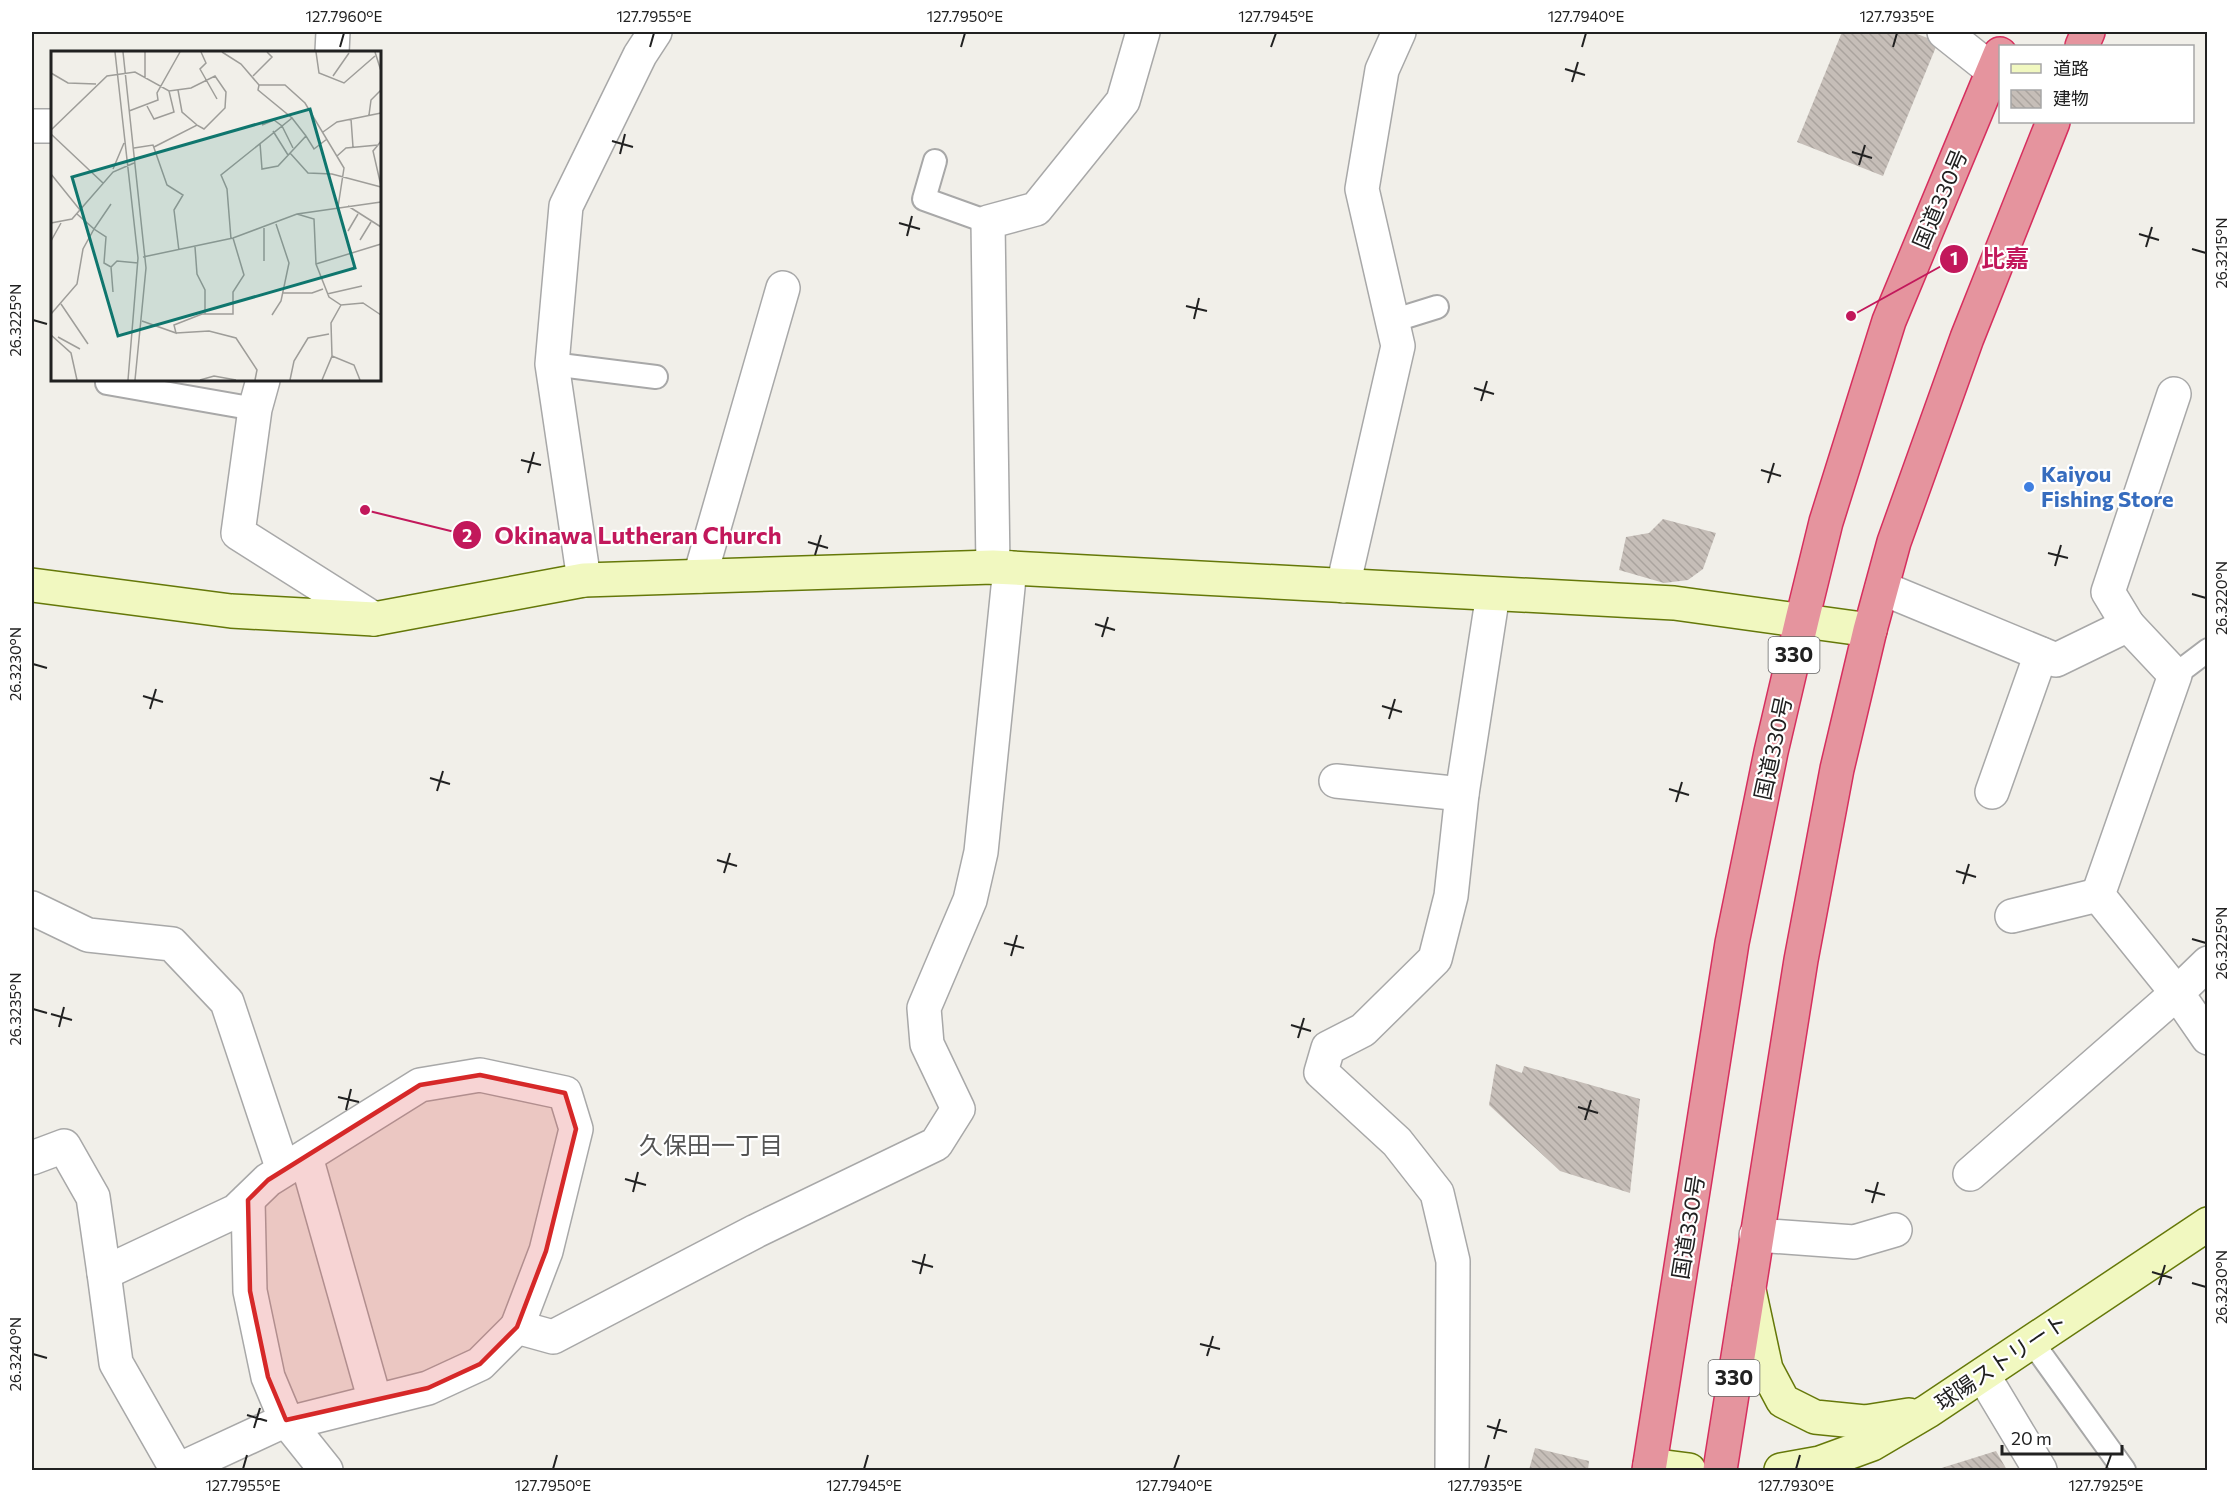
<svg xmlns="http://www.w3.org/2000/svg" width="2239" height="1502" font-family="Commissioner,'Noto Sans JP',sans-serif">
	<defs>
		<pattern id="building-back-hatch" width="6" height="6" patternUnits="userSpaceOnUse" patternTransform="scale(1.5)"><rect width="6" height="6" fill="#c6beb8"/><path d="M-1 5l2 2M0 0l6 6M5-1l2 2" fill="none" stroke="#aaa39e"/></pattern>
	</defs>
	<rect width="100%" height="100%" fill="#f1efe9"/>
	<g fill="url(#building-back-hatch)">
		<path d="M1842,32H1912L1938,42L1883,176L1797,142Z"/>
		<path d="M1663,519L1716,533L1703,569L1688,580L1664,583L1619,570L1626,537L1649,533Z"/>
		<path d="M1496,1064L1522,1073L1524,1066L1640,1099L1630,1193L1560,1171L1489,1105Z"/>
		<path d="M1535,1448L1589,1461L1588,1470H1529Z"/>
		<path d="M1996,1451L2007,1470H1935Z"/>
	</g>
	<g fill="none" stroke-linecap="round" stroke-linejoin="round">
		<defs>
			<g id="lane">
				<path d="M935,161L924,199L988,222"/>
				<path d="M1392,321L1437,307"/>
				<path d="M552,364L656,377"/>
				<path d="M107,383L255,409"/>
				<path d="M2175,675L2208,650"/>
				<path d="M2032,1342L2124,1470"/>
			</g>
			<g id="street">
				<path d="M1944,32L1993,71"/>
				<path d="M332,52L333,32"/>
				<path d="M32,126H52"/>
				<path d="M263,380L255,409L238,533L374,619"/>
				<path d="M993,567L988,222L1036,209L1123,101L1143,32"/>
				<path d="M700,576L783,288"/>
				<path d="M584,580L552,364L566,206L640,55L655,32"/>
				<path d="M1343,586L1398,346L1362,189L1382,70L1399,32"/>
				<path d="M1882,588L2056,660L2128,625L2175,675L2098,895L2177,993L1970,1174"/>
				<path d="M2128,625L2108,592L2174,394"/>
				<path d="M1336,781L1462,794"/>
				<path d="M1992,792L2041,654"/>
				<path d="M32,908L88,935L172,944L227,1002L283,1170"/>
				<path d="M2012,916L2098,895"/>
				<path d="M2208,963L2177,993L2208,1038"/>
				<path d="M306,1157L375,1401"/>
				<path d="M32,1158L64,1146L93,1197L104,1273L236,1211L268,1180L420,1085L480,1075L565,1093L576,1129L546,1251L517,1327"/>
				<path d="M248,1200L250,1291L268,1377L286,1420L326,1470"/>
				<path d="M1756,1235L1854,1242L1895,1230"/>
				<path d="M104,1273L116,1363L177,1470"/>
				<path d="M1983,1375L2040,1470"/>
				<path d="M178,1470L286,1420L297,1421L428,1388L480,1364L517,1327L553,1337L756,1231L936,1144L958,1109L927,1044L924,1008L970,900L981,852L1010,568"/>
				<path d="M1452,1470L1453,1261L1437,1193L1397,1142L1321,1072L1328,1048L1363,1030L1435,959L1451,896L1462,794L1493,594"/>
			</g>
			<g id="secondary">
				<path d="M32,585L231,611L374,619L584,580L993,567L1674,603L1870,630"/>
				<path d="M1749,1290L1766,1369L1783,1401L1815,1417L1865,1422L1909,1415"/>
				<path d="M1650,1465L1689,1470"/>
				<path d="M1781,1470L1820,1463L1872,1444L1928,1411L2208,1224"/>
			</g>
			<g id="highway">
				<path d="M2082,46L2088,32"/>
				<path d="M1649,1470L1732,943L1771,752L1802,620L1826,522L1889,321L2000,54"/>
				<path d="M1720,1470L1801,960L1837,769L1870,630L1894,542L1967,338L2053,122"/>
			</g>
		</defs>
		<use href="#lane" stroke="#a8a8a8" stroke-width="26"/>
		<use href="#street" stroke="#a8a8a8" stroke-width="36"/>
		<use href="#secondary" stroke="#657809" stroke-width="36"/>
		<use href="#highway" stroke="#d62f5e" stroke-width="36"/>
		<use href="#lane" stroke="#fff" stroke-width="22"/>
		<use href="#street" stroke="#fff" stroke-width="33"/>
		<use href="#secondary" stroke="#f1f8c0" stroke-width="33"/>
		<use href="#highway" stroke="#e5949e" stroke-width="33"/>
	</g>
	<path fill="#d62828" fill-opacity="0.2" stroke="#d62828" stroke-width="4.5" stroke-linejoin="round" d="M480,1075L565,1093L576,1129L546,1251L517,1327L480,1364L428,1388L286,1420L268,1377L250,1291L248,1200L268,1180L420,1085Z"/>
	<path fill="none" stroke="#212121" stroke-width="2" d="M340,47L344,33M650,47L654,33M961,47L965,33M1271,47L1276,33M1582,47L1586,33M1893,47L1897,33M1565,69L1585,75M1572,82L1578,62M612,141L633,147M1852,152L1872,158M620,154L625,134M1859,165L1865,145M899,223L920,229M2139,234L2159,240M907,236L912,216M2146,247L2152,227M2192,249L2206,253M1186,306L1207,311M1194,319L1199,298M33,320L47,324M1474,388L1494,394M1481,401L1487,381M521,460L541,465M1761,470L1781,476M528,473L534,452M1768,483L1774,463M808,542L828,548M2048,553L2068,558M815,555L821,535M2055,566L2061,545M2192,594L2206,598M1095,624L1115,630M1102,637L1108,617M33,664L47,668M143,696L163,702M1382,706L1402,712M150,709L156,689M1389,719L1395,699M430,778L450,784M1669,789L1689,795M437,791L443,771M1676,802L1682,782M717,860L737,866M1956,871L1976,877M724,873L730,853M1963,884L1969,864M2192,939L2206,943M1004,943L1024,948M1011,956L1017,935M33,1009L47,1013M51,1014L72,1020M1291,1025L1311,1031M59,1027L64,1007M1298,1038L1304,1018M338,1097L359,1102M1578,1107L1598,1113M346,1110L351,1089M1585,1120L1591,1100M625,1179L646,1185M1865,1190L1885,1195M633,1192L638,1172M1872,1203L1878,1182M912,1261L933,1267M2152,1272L2172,1278M920,1274L925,1254M2192,1283L2206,1287M2159,1285L2165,1265M1200,1344L1220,1349M33,1354L47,1358M1207,1356L1213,1336M247,1415L267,1421M1487,1426L1507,1432M254,1428L260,1408M1494,1439L1500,1419M243,1469L247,1455M553,1469L557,1455M864,1469L868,1455M1174,1469L1179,1455M1485,1469L1489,1455M1796,1469L1800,1455M2106,1469L2111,1455"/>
	<circle fill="#3f7fe0" stroke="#fff" stroke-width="2" cx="2029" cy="487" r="6"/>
	<g text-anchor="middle" stroke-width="4.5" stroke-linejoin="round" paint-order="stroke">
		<g fill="#fff" stroke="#646464" stroke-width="1.5">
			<rect x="1768.5" y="637" width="51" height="36" rx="4.5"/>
			<rect x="1708.5" y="1360" width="51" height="36" rx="4.5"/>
		</g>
		<g font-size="21" font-weight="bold" fill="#212121">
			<text x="1794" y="662">330</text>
			<text x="1734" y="1385">330</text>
		</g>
		<g font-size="22" fill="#212121" stroke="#fff">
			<text transform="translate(1940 199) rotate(-67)" y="8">国道330号</text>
			<text transform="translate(1773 748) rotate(-78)" y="8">国道330号</text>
			<text transform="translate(1688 1227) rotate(-81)" y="8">国道330号</text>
			<text transform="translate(2001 1362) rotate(-34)" y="8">球陽ストリート</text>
		</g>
		<g font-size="22" font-weight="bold" fill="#366cbe" stroke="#fff" text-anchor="start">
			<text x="2041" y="482">Kaiyou<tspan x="2041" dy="25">Fishing Store</tspan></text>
		</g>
		<g font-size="24" fill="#545454" stroke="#fff">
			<text x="711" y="1154">久保田一丁目</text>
		</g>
	</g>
	<g transform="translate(51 51)">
		<rect width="330" height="330" fill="#f1efe9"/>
		<path fill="none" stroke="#9e9d99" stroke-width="1.5" d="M64,1L87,207L77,329M72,1L95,217L84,329M150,1L155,12L149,18L166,48M171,1L190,13L208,34H234L254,52L293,117L287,156M265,1L268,22L293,32L324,5M324,1L330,20M0,22L17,32L45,33M202,25L221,6L216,1M282,25L298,2M94,28V1M127,39L131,61L146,74M96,55L103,68L123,61L118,40M78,60L107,49L106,42L129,1M318,64L320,49L330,39M241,67L255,85M300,68L302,96M211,74L223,69L231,75L242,97M0,79L56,25L84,21L118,40L140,37L164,25L175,41L174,57L153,78L146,74L103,96M222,80L237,104M272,81L286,71L330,62M0,83L52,132M209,92L211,118L227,115L255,85L263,98L276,88M327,94L322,100L330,135M83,97L102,94L116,134L132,144L123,159L128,200M239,102L257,122L281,123L330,136M286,105L295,97L327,94L330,90M62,118L73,92M0,123L29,159M60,153L43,178L55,186L53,212L60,216L66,210L87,212M297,155L330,176M246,163L263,168L265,213L278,246L290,254L312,252L330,264M0,172L21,168L62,121L83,112M213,177V210M297,180L307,163M180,188L176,138L170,124L241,67L207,39L208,34M309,189L320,171M0,190L10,172M144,196L146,223L154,239V263M92,206L182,187L246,163L330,151M265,213L330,193M60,216L62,241M232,242H261L272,238M276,243L311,235M10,253L37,293M0,263L26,233L32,198L43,178L26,163M221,264L230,250L238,212L225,173M91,270L125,282L123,274L151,263H182V241L193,224L182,187M125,282L158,280L185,287L206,319L204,329M0,284L20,302L26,329M7,286L29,298M281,305L303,314L309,329M149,329L163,325L185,329M239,329L243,310L257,287L278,283M271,329L281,305L280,272L290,254"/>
		<path fill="#0f766e" fill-opacity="0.15" stroke="#0f766e" stroke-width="3" d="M259,58L304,217L67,285L21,126Z"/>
		<rect width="330" height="330" fill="none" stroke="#212121" stroke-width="3"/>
	</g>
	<path fill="none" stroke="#c2185b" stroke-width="2" d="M1851 316L1954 259M365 510L467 535"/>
	<g fill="#c2185b" stroke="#fff" stroke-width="2">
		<circle cx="1851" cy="316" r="6"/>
		<circle cx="365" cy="510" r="6"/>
		<circle cx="1954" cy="259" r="15"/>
		<circle cx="467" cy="535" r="15"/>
	</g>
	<g font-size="18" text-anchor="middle" font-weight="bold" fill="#fff">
		<text x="1954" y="265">1</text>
		<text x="467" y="542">2</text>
	</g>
	<g font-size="24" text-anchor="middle" font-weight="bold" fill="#c2185b" stroke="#fff" stroke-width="4.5" stroke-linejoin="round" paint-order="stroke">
		<text x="2005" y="267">比嘉</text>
		<text x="638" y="544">Okinawa Lutheran Church</text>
	</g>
	<rect width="2239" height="1502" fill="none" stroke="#ffffff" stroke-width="66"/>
	<rect x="1999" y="45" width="195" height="78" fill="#ffffff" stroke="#a6a6a6" stroke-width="1.5"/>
	<rect x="2011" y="64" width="30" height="9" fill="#f1f8c0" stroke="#a6a6a6" stroke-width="1.5"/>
	<text x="2053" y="75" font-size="18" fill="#212121">道路</text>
	<rect x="2011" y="90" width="30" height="18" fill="url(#building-back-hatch)" stroke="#a6a6a6" stroke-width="1.5"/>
	<text x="2053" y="105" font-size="18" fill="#212121">建物</text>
	<path d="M2002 1445v9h120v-9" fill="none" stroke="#212121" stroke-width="3"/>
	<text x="2011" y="1445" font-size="18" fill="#212121" stroke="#ffffff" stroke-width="4.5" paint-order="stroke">20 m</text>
	<rect x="33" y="33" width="2173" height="1436" fill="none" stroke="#212121" stroke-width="2"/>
	<g font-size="15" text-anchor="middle" fill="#212121">
		<text x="344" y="22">127.7960°E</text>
		<text x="654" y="22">127.7955°E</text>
		<text x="965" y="22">127.7950°E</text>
		<text x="1276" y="22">127.7945°E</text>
		<text x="1586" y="22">127.7940°E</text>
		<text x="1897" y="22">127.7935°E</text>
		<text transform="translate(2222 253) rotate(-90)" y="5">26.3215°N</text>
		<text transform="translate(16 320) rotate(-90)" y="5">26.3225°N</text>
		<text transform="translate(2222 598) rotate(-90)" y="5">26.3220°N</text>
		<text transform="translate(16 664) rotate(-90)" y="5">26.3230°N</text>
		<text transform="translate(2222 943) rotate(-90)" y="5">26.3225°N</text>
		<text transform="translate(16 1009) rotate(-90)" y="5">26.3235°N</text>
		<text transform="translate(2222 1287) rotate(-90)" y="5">26.3230°N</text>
		<text transform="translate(16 1354) rotate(-90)" y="5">26.3240°N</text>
		<text x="243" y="1491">127.7955°E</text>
		<text x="553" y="1491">127.7950°E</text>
		<text x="864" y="1491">127.7945°E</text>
		<text x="1174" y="1491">127.7940°E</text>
		<text x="1485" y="1491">127.7935°E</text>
		<text x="1796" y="1491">127.7930°E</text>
		<text x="2106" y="1491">127.7925°E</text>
	</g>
</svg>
